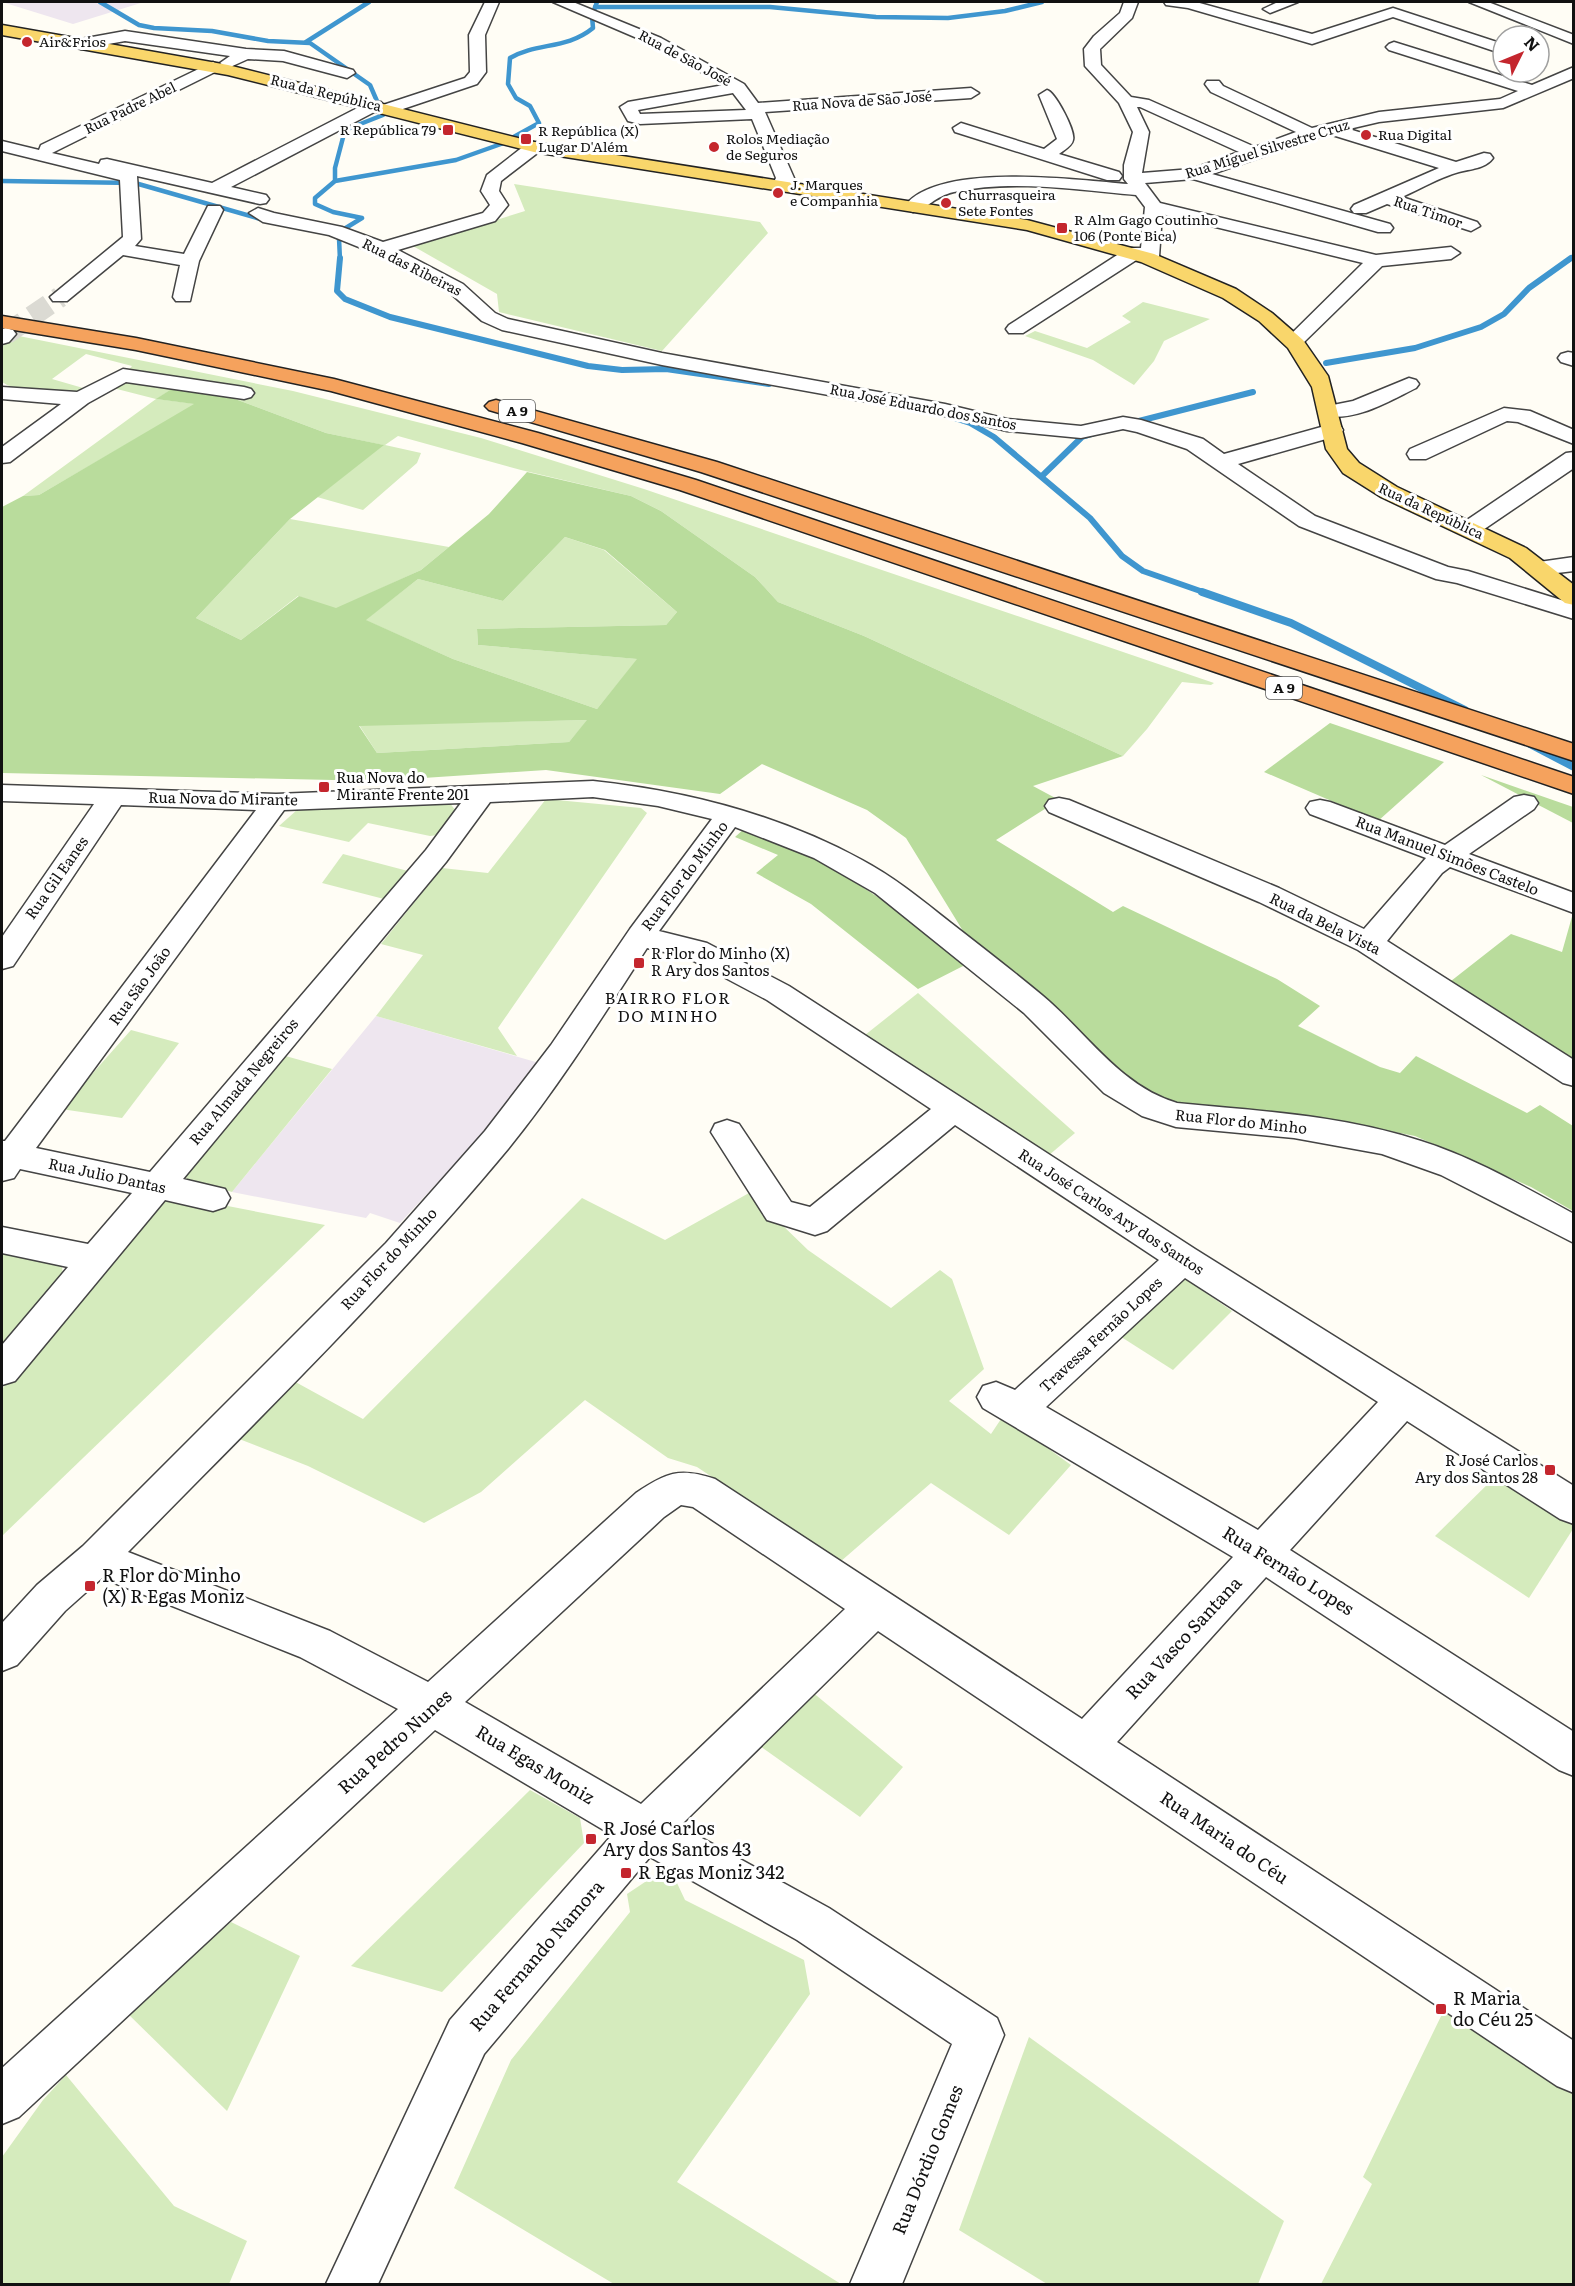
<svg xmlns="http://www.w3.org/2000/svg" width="1575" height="2286" font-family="Literata,serif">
	<rect width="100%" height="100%" fill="#fffdf5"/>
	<g fill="#eee6ef">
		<path d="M2,2H144L73,24Z"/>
		<path d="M376,1016L546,1065L400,1223L370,1213L366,1218L232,1192Z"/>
	</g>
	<g fill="#d5ebbd">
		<path d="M514,184L760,222L768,233L662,351L499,312L497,294L413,246L525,211Z"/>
		<path d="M1143,302L1210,319L1164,341L1154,361L1134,385L1093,360L1025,336L1035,331L1087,348L1131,322L1122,316Z"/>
		<path d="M14,335L293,391L481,438L644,489L1214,683L1211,685L1182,682L1147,729L1123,756L864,636L778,602L755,577L661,511L631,496L521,470L398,436L385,445L421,453L417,463L363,510L317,497L383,445L326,433L227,396L173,388L157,399L196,404L39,495L23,496L156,399L113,388L132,366L86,354L52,379L90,390C64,392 24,397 2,382V347Z"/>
		<path d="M290,519L449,547L421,570L336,609L298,596L241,640L196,618Z"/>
		<path d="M565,537L604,550L677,612L666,625L477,629L478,645L638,659L597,709L453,659L365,620L418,579L503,601Z"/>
		<path d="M588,720L569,742L377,753L359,725Z"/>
		<path d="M546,799L641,808L647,813L498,1028L517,1056L376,1016L423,955L381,944L442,868L488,873Z"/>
		<path d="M449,802L456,811L438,835L430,836L368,823L349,842L279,826L297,810Z"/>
		<path d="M343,854L408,871L384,899L322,883Z"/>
		<path d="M918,993L1075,1133L1048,1156L865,1035Z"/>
		<path d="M131,1030L179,1043L122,1118L61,1109Z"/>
		<path d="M282,1055L332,1069L232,1192L181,1177Z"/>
		<path d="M749,1193L808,1250L891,1308L940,1270L952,1279L984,1369L949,1401L991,1434L1003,1416L1071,1465L1009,1535L931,1483L840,1562L697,1467L668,1458L585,1400L481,1492L424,1523L308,1466L234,1437L290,1379L363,1419L582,1198L665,1240Z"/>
		<path d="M166,1194L325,1225L2,1536V1389Z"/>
		<path d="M2,1252L52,1259L62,1265L63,1281L2,1351Z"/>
		<path d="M1180,1275L1232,1311L1173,1370L1115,1333Z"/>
		<path d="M1499,1473L1573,1520V1529L1529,1598L1435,1536Z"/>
		<path d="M811,1691L903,1767L860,1817L760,1746Z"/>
		<path d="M530,1790L580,1818L584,1843L442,1992L351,1966Z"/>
		<path d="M669,1866L685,1900L804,1960L810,1994L677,2182L841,2284H614L454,2188L511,2060L630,1912L627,1894Z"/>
		<path d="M231,1922L300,1956L227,2111L125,2011Z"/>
		<path d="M1445,2008L1573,2094V2284H1321L1372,2184L1363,2177Z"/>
		<path d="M1029,2037L1284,2221L1258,2284H1047L959,2230Z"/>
		<path d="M66,2075L174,2206L247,2241L229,2284H2V2157L43,2100Z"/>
	</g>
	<g fill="#b9dc9c" fill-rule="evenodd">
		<path d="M173,388L227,396L326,433L384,445L290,519L196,618L241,640L299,596L336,608L421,570L489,514L527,472L631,496L661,511L755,577L778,602L864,636L1123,756L1033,786L1059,800L996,840L1113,912L1123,906L1277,979L1320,1006L1298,1026L1380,1067L1400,1073L1416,1056L1527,1113L1540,1105L1573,1126V1211L1531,1187L1415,1136L1344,1122L1164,1102L1124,1077L1047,1000L963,931L906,838L867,810L762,764L720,794L546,770L378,781L2,773V507L23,496L39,495L194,404L156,399ZM565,537L605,550L677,612L666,625L477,629L478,645L637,659L597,709L453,659L366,620L418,579L503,601ZM587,720L569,742L377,753L359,726Z"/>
		<path d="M1330,723L1444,762L1378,821L1264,772Z"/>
		<path d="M1481,775L1573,807V823Z"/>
		<path d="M745,828C833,860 895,908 969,963L918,989L811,904L756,873L778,855L735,837Z"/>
		<path d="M1573,913H1574L1573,1059L1451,981L1511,934L1562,952Z"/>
	</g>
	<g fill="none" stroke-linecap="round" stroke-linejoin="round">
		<g stroke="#3f96cf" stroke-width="4.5">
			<path d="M100,2L139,25L154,28L212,31L268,41L310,43L370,85L383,115L345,130L335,168V181"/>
			<path d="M595,7H770L876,17L948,18L1005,11L1042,2"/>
			<path d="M306,42L369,2"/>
			<path d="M2,181L135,183L271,222"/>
			<path d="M329,233L339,238L340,260"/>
			<path d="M336,234L362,218L333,212L315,204V198L335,181L456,160L501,144L539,123L530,106L516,98L508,84L510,58C537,42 566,50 593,28L592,16L597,2"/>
			<path d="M1569,260L1574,256"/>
		</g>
		<g stroke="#3f96cf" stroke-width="6">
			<path d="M340,258L337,291L345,299L390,317L588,366L622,370L666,369L769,384"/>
			<path d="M1326,363L1415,348L1481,327L1504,314L1529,288L1571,258"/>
			<path d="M948,416L970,423L994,437L1090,518L1122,556L1143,571L1206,593"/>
			<path d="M1131,423L1253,392"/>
			<path d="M1042,476L1082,437L1092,434"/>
		</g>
		<g stroke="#3f96cf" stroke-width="8">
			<path d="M1202,592L1291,623L1465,710"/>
			<path d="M1530,744L1574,767"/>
		</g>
		<path stroke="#dbdad3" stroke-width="21" stroke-dasharray="21 10" stroke-linecap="butt" d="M6,334L60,297"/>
		<defs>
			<g id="minor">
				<path d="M485,2H499L485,35L486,72L477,84L394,112H382L380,109L231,187L266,195L269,199L266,203L260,204L137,176L141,239L135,246L184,254L208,206H220L223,210L199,261L190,301H176L173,297L180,265L123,255L67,301H53L50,297L123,237L120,180L2,151V141L39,150L41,145L213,62L221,67L219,70L52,153L99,164L101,160L107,159L212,183L369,102H381L383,105L465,78L470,72L469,35Z"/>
				<path d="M553,2H573L661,38L744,84L758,103L971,88L979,93L971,98L765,112L794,178L786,191L780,192L771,187L776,178L752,119L640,124L628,121L620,107L628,102L724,85L651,44ZM733,93L746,110L640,114L638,110Z"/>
				<path d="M1124,2H1138L1132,18L1100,49L1101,65L1131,97L1149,100L1255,147L1296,132L1211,92L1205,84L1207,81H1219L1223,86L1312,128L1379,112L1500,99L1518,91L1389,50L1386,47L1389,44L1394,42L1532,85L1574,67V78L1503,108L1379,122L1349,129L1456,162L1484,153L1490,154L1493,158C1485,169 1470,169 1459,172C1440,177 1420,189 1402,197L1477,222L1480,226L1471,231L1387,204L1366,213H1354L1351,209L1354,205L1439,168L1329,134L1212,174L1390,224L1393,228L1390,232H1378L1193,179L1145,183L1160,203L1376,255L1451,247L1460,253L1451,259L1382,266L1301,345H1287L1284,341L1363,263L1162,214L1159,257L1157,261H1143L1141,257L1023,333H1009L1006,329L1009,325L1128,248H1141L1145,207L1136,195C1078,190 1012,179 954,192C935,196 927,209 913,212L904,207C936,161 1077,180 1128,184L1124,179V165L1133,132L1119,103L1085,66L1084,49L1094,36L1120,13ZM1137,107H1140L1239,152L1192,169L1142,173L1149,132Z"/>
				<path d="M1164,2H1196L1312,34L1393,8L1503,44V54L1393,17L1312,44L1188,8L1166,5Z"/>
				<path d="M1278,2H1298L1270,13L1263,9Z"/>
				<path d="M1469,2H1488L1574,35V44Z"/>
				<path d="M125,31L246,49L284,51L353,70L355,73L347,78L283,61L248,59L228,68L220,63L230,56L125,41L81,49L73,44L81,39Z"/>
				<path d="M1047,90C1055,92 1076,131 1073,140C1072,146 1064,150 1059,154L1119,172L1122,176L1119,180H1107L955,132L953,128L961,123L1044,149L1057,139L1039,95Z"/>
				<path d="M534,142L540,143L542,147L540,151L501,181L499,191L508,205L495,221L398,250L463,284L495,313L508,319L662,353L945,404L1007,419L1081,426L1123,417L1141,420L1203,439L1224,454L1332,424L1340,425L1343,430L1340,435L1238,464L1315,516L1448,567L1468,571L1574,604V619L1457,583L1436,579L1299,526L1187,449L1137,432L1123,429L1081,438L1007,431L945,416L662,365L502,330L482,321L449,292L381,256L329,235L263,222L249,213L258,208L274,213L342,227L383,242L483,213L490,205L481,191L487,175L528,143Z"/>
				<path d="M6,328L13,330L16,334L9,342L2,344V329Z"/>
				<path d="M1568,352L1574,353V366L1561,362L1558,358L1561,354Z"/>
				<path d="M123,369L244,387L251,389L254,393L251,397L244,399L126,382L88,403L10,462L2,463V447L61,404L2,399V387L77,392Z"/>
				<path d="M1409,378L1416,380L1419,384L1416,388C1389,401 1354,423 1323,415L1319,411L1323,407L1353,401Z"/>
				<path d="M1504,408L1530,411L1574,430V444L1518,422L1507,421L1426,459H1410L1407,454L1410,449Z"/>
				<path d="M1574,452V468L1477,534H1461L1457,529L1461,524L1566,453Z"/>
				<path d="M1574,557V571L1540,575L1532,573L1528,568L1532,563Z"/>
				<path d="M593,781C686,791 780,815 862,860C894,877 922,900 951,923C982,947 1013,971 1043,996C1087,1033 1120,1086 1177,1103C1259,1111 1341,1115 1421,1141C1475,1158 1524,1187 1574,1214V1243L1441,1175L1382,1154L1294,1138L1176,1127L1142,1116L1104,1093L1024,1013L875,893L814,858L735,827L659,931L707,943L789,986L1195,1249L1574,1486V1524L1560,1519L1407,1421L1290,1550L1574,1732V1776L1559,1770L1266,1577L1117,1742L1574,2041V2093L1557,2086L878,1631L680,1826L829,1908L997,2018L1004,2035L902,2284H850L952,2044L797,1940L650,1857L484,2054L378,2284H326L450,2020L612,1835L435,1730L19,2117L2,2124V2068L398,1709L300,1657L102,1578L65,1611L17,1665L2,1671V1623L37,1585L83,1546L386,1243L485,1131L551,1045L630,929L712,819L658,806L593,797L490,802L446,862L183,1179L225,1189L230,1198L225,1207L213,1211L165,1200L15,1381L2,1385V1345L68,1267L2,1253V1227L88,1244L132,1193L20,1169L14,1178L2,1181V1141H5L256,810L121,805L13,966L2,969V937L94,804L2,801V785L276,794ZM461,803L426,850L150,1172L36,1148L284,810ZM647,948L686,957L767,1000L931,1109L810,1207L791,1202L739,1124L727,1120L715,1124L711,1132L767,1220L815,1235L827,1231L955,1125L1159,1260L1015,1390L996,1382L983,1386L977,1397L983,1408L1233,1557L1082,1719L715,1479C679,1467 666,1473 636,1493L428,1682L330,1631L128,1552C257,1420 390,1291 508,1149C559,1086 603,1016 647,948ZM1185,1278L1378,1402L1258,1530L1046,1407ZM681,1505L693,1507L845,1609L641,1804L465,1702L664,1517Z"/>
				<path d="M1524,795L1534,797L1538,803L1534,809L1469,854L1574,893V913L1450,867L1442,873L1387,941L1574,1060V1086L1563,1083L1358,950L1259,902L1049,812L1045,806L1049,800L1059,798L1069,800L1279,888L1364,929L1426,858L1310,814L1306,808L1310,802L1320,800L1330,802L1445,845L1514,797Z"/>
			</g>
			<path id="major" d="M2,25L228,65L534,142L1027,220L1154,254L1236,289L1272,313L1303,340L1328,376L1347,449L1359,463L1397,487L1526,548L1574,585V605L1565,603L1510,558L1381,497L1343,473L1326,449L1312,387L1288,348L1259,321L1223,298L1141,262L1027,230L534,152L228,75L2,35Z"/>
			<g id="highway">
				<path d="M2,316L136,338L334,379L538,433L696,480L1574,777V794L680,490L522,443L331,391L136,350L2,328Z"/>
				<path d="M496,400L717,462L1574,744V761L701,472L489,410L485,406L489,402Z"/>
			</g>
		</defs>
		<use href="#minor" stroke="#444" stroke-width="3"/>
		<use href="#major" stroke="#222" stroke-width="3"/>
		<use href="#highway" stroke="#222" stroke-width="3"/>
		<use href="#minor" fill="#fff" fill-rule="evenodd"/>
		<use href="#major" fill="#f9d66b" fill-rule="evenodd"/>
		<use href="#highway" fill="#f5a25d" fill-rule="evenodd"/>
	</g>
	<g fill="#c4262e" stroke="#fff" stroke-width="2">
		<circle cx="27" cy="42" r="6"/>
		<rect x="442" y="124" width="12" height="12" rx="3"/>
		<circle cx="1366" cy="135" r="6"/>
		<rect x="520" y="133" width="12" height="12" rx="3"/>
		<circle cx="714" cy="147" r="6"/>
		<circle cx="778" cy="193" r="6"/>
		<circle cx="946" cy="203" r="6"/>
		<rect x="1056" y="222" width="12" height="12" rx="3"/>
		<rect x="318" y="781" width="12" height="12" rx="3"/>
		<rect x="633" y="957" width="12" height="12" rx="3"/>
		<rect x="1544" y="1464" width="12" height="12" rx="3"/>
		<rect x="84" y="1580" width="12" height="12" rx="3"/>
		<rect x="585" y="1833" width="12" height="12" rx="3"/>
		<rect x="620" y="1867" width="12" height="12" rx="3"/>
		<rect x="1435" y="2003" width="12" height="12" rx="3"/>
	</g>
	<g text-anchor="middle" stroke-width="6" stroke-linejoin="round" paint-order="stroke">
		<g font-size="14" fill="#111" stroke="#fff" text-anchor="start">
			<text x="39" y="47">Air&amp;Frios</text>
			<text x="436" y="135" text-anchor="end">R República 79</text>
			<text x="538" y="136">R República (X)<tspan x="538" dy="16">Lugar D'Além</tspan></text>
			<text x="1378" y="140">Rua Digital</text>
			<text x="726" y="144">Rolos Mediação<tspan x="726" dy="16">de Seguros</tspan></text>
			<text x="790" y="190">J. Marques<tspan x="790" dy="16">e Companhia</tspan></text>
			<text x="958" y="200">Churrasqueira<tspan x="958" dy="16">Sete Fontes</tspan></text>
			<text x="1074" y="225">R Alm Gago Coutinho<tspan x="1074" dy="16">106 (Ponte Bica)</tspan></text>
		</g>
		<g font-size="14" fill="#111" stroke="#fff">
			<text transform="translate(685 58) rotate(28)" y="5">Rua de São José</text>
			<text transform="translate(326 93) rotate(14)" y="5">Rua da República</text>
			<text transform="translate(862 101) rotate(-4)" y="5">Rua Nova de São José</text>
			<text transform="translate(130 108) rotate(-26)" y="5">Rua Padre Abel</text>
			<text transform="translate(1267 149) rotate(-17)" y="5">Rua Miguel Silvestre Cruz</text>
			<text transform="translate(1428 212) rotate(19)" y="5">Rua Timor</text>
			<text transform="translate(412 267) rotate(27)" y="5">Rua das Ribeiras</text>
			<text transform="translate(923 407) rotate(11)" y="5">Rua José Eduardo dos Santos</text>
			<text transform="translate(1431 511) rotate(25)" y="5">Rua da República</text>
		</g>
		<g fill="#fff" stroke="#585858" stroke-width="1.5">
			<rect x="499" y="400" width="36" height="22" rx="4.5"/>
			<rect x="1266" y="677" width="36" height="22" rx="4.5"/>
		</g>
		<g font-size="14" font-weight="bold" fill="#111">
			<text x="517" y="416">A 9</text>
			<text x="1284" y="693">A 9</text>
		</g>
		<g font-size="15" fill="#111" stroke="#fff" text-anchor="start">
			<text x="336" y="783">Rua Nova do<tspan x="336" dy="17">Mirante Frente 201</tspan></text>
			<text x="651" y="959">R Flor do Minho (X)<tspan x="651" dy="17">R Ary dos Santos</tspan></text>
			<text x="1538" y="1466" text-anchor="end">R José Carlos<tspan x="1538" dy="17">Ary dos Santos 28</tspan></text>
		</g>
		<g font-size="15" fill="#111" stroke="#fff">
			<text transform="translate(223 799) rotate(1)" y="5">Rua Nova do Mirante</text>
			<text transform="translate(1447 856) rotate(21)" y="5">Rua Manuel Simões Castelo</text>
			<text transform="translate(685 876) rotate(-53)" y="5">Rua Flor do Minho</text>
			<text transform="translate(57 878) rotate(-55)" y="5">Rua Gil Eanes</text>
			<text transform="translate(1325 924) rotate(26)" y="5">Rua da Bela Vista</text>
			<text transform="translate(140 986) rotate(-54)" y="5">Rua São João</text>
			<text transform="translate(244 1082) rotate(-50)" y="5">Rua Almada Negreiros</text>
			<text transform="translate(1241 1122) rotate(6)" y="5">Rua Flor do Minho</text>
			<text transform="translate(107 1176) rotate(12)" y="5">Rua Julio Dantas</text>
			<text transform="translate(1111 1212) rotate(33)" y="5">Rua José Carlos Ary dos Santos</text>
			<text transform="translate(389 1259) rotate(-47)" y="5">Rua Flor do Minho</text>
			<text transform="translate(1101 1335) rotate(-43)" y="5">Travessa Fernão Lopes</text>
		</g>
		<g font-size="16" letter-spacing="1.5" fill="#111" stroke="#fff">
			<text x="668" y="1004">BAIRRO FLOR<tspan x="668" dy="18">DO MINHO</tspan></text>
		</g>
		<g font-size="18" fill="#111" stroke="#fff">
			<text transform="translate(1288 1571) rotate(32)" y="6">Rua Fernão Lopes</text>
			<text transform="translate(1184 1638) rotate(-47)" y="6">Rua Vasco Santana</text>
			<text transform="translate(395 1742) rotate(-42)" y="6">Rua Pedro Nunes</text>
			<text transform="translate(535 1765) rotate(31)" y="6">Rua Egas Moniz</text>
			<text transform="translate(1224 1838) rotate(34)" y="6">Rua Maria do Céu</text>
			<text transform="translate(537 1956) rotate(-49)" y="6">Rua Fernando Namora</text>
			<text transform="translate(928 2160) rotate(-68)" y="6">Rua Dórdio Gomes</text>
		</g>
		<g font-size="18" fill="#111" stroke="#fff" text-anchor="start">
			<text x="102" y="1582">R Flor do Minho<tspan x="102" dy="21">(X) R Egas Moniz</tspan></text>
			<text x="603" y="1835">R José Carlos<tspan x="603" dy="21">Ary dos Santos 43</tspan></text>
			<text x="638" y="1879">R Egas Moniz 342</text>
			<text x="1453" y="2005">R Maria<tspan x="1453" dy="21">do Céu 25</tspan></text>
		</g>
	</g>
	<rect width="1575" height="2286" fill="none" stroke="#111111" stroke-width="6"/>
	<g transform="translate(1521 54) rotate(47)"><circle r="28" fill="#ffffff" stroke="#a0a0a0" stroke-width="1.5"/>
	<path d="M0-4.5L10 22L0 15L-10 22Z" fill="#c4262e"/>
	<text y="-9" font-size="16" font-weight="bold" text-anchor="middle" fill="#111111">N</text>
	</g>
</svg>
